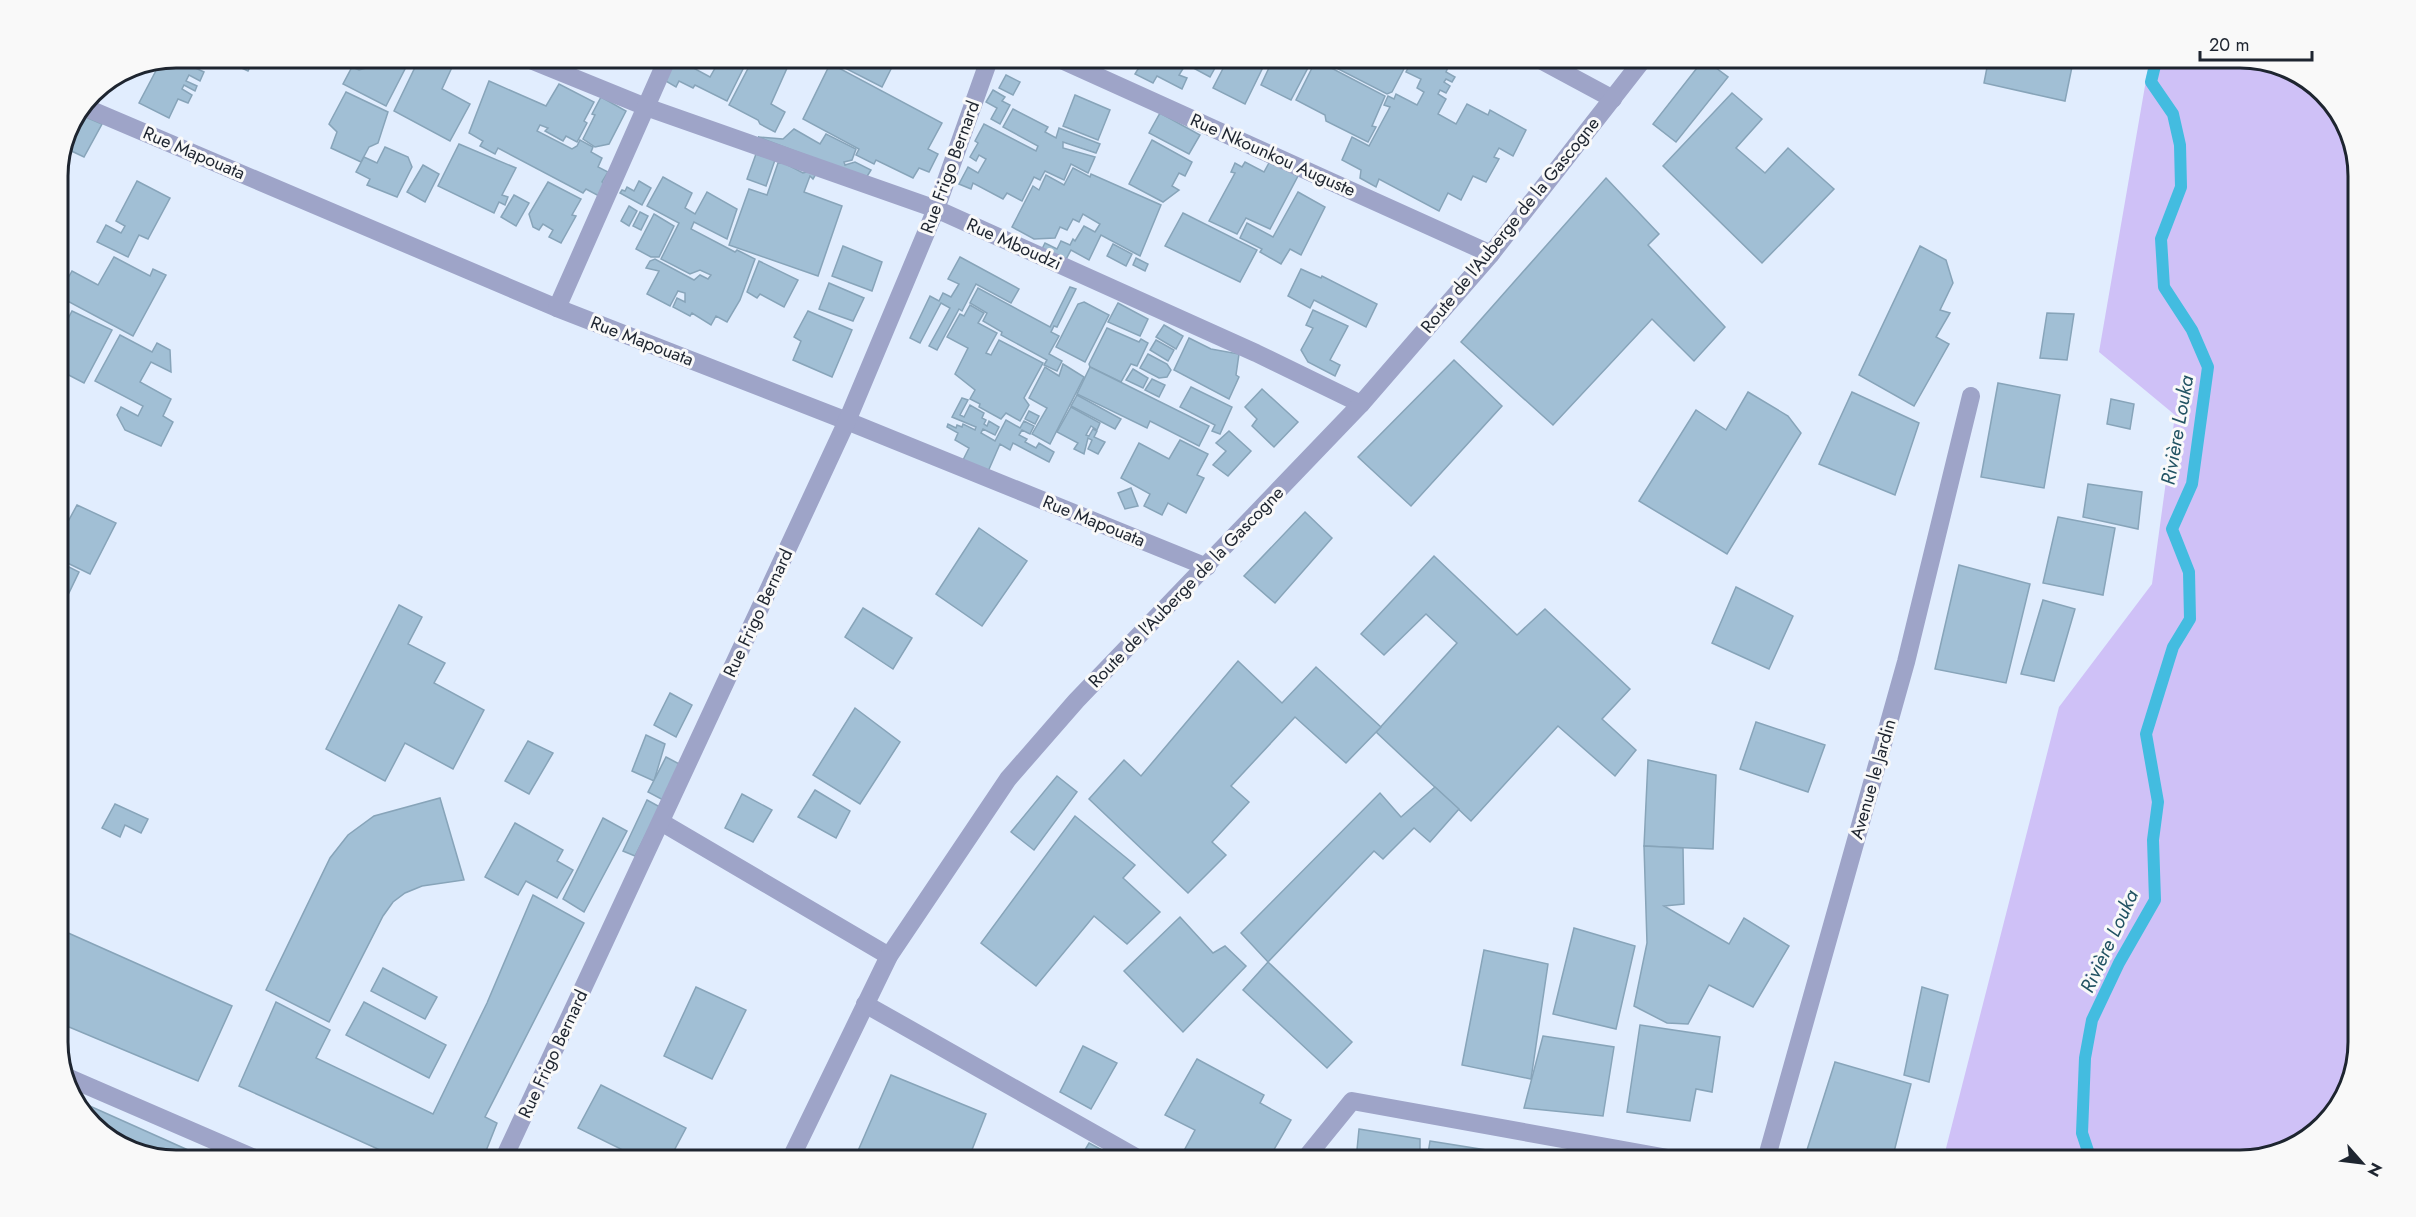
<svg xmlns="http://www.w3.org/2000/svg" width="2416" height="1217" font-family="Jost,sans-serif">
	<rect width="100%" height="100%" fill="#e1edfe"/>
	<path fill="#cfc1f7" d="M2150,57H2240L2292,69L2339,109L2359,168V1041L2347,1093L2306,1140L2241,1160H1943L2059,707L2152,584L2175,415L2099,352Z"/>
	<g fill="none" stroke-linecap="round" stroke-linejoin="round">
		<path stroke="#43bce0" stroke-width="12" d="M2091,1160L2082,1133L2085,1058L2092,1020L2119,963L2155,900L2153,840L2158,802L2146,734L2173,647L2190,619L2189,572L2172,529L2192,484L2208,367L2192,330L2164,287L2161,239L2181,187L2180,145L2173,114L2151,82L2157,57"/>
	</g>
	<g fill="#a1bfd5" stroke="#87a4b9" stroke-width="1.5">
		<path d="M176,57H199L207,61L205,65L196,61L193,67L204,72L200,81L189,75L186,81L197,86L195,91L184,85L182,89L192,95L188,103L178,99L169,118L139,103L160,63L159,60Z"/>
		<path d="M218,57H255L248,71Z"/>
		<path d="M270,57H287L282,68L268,62Z"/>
		<path d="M372,57H383L405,69L386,106L343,84L352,67L359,70L366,68Z"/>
		<path d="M420,57H453L454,63L442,89L470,104L450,141L394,111Z"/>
		<path d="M685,57H749L727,101L695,85L693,88L679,81L676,87L664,80L675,58L710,77L719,61L711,57L704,67Z"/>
		<path d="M754,57H792L771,104L785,112L775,132L760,124L758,120L729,105Z"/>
		<path d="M818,57H837L833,65L942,123L928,149L938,154L929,172L919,168L913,178L876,160L874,164L856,155L859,149L803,119L830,64Z"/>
		<path d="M841,57H897L882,87L837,64Z"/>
		<path d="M932,57H956L951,67Z"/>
		<path d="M1119,57H1166L1184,67L1179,75L1187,78L1182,89L1157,76L1153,83L1135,74L1141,64L1148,68L1151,63L1141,57L1135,68L1118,60Z"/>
		<path d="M1173,57H1221L1210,77Z"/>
		<path d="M1229,57H1268L1245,104L1213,88Z"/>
		<path d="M1274,57H1290L1300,62L1303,58L1311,62L1291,100L1261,85Z"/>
		<path d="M1315,57H1410L1392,92L1387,94Z"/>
		<path d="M1414,57H1452L1458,61L1455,68L1449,65L1446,72L1455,77L1452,82L1446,79L1444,82L1450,86L1446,93L1440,90L1438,94L1446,99L1438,114L1456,124L1467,104L1488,115L1490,110L1526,130L1513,156L1499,148L1494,157L1499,159L1486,182L1473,176L1461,200L1448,193L1439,211L1379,179L1376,187L1360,178L1361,170L1342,160L1352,137L1369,146L1390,107L1384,105L1388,96L1394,99L1396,94L1417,105L1424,92L1417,88L1421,79L1406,72Z"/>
		<path d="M1989,57H2074L2065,101L1984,83Z"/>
		<path d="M1704,59L1728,77L1676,142L1653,124Z"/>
		<path d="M1316,60L1385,96L1372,126L1376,127L1368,142L1326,121L1325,115L1296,100Z"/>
		<path d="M1006,75L1020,82L1013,95L999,88Z"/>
		<path d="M489,81L546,106L559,84L594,102L584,121L587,123L577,142L566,136L563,141L545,131L548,128L540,125L537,131L572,149L577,146L580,140L593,147L591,152L602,158L598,167L608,172L602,182L605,185L599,196L586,189L583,193L498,148L495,154L480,146L483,141L469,133Z"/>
		<path d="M993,90L1005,97L1002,101L1010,105L1000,124L991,119L997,108L986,102Z"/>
		<path d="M346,92L388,112L378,143L369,147L361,162L331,148L337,132L329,124Z"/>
		<path d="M1732,93L1762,119L1736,148L1765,173L1788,148L1834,189L1762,263L1663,166Z"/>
		<path d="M1075,95L1110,110L1098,140L1063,126Z"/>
		<path d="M601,97L626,111L609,144L595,147L583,139L595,115L592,114Z"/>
		<path d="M1013,109L1048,127L1045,132L1056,138L1059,128L1100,144L1096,153L1063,142V148L1095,157L1088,173L1071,164L1064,180L1045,171L1040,180L1034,177L1022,201L1007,193L1003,199L973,183L971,189L959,184L968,167L978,173L986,159L979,155L976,161L970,157L978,143L975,141L984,124L1036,151L1038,146L1003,127Z"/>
		<path d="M76,113L102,124L84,157L63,147L69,124Z"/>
		<path d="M1160,113L1200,135L1189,154L1149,133Z"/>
		<path d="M794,129L820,144L826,134L856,149L852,160L844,162L845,165L855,162L871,170L866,178L758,137L783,139Z"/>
		<path d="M1152,140L1192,162L1185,176L1179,173L1172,186L1179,190L1163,202L1129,184Z"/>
		<path d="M459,144L516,168L502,195L508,197L505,205L499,202L494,213L438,186Z"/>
		<path d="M385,147L408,157L412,167L397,197L367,185L370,179L356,172L364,157L377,163Z"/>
		<path d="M756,154L775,160L766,186L747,179Z"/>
		<path d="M1270,161L1298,176L1270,229L1246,218L1237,234L1209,221L1235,173L1231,172L1235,163L1242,167L1245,162L1264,172Z"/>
		<path d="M778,163H784L803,173L819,169L813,179L810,176L804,192L842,206L818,276L729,245L749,189L767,195Z"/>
		<path d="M423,165L439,174L425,202L407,192Z"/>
		<path d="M1073,168L1090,177L1091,174L1161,205L1140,256L1101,235L1089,260L1071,250L1064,263L1041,251L1045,243L1057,249L1061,241L1070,245L1073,239L1075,241L1084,226L1095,232L1100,224L1083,214L1079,222L1073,219L1067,230L1060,227L1055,238L1034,239L1012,227L1033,186L1039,190L1046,175L1064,185Z"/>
		<path d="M663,177L692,193L685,208L695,214L707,192L737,209L727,239L694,222L691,229L735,252L737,250L755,259L740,300L727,322L716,316L711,325L692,313L690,316L673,307L677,298L685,302V293L678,291L670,306L647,294L659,271L646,268L650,261L655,259L694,280L700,275L708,279L711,275L700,270L690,274L661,259L679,223L647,206Z"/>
		<path d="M1606,178L1659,234L1648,245L1725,327L1694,361L1652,319L1553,425L1461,342Z"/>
		<path d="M137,181L170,198L148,239L139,235L128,257L97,242L106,225L121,233L125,226L116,221Z"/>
		<path d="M639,181L651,188L642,205L620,193L622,190L625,191L627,187L634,191Z"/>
		<path d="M548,182L581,199L572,215L576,216L561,243L549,237L553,230L543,224L539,230L533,227L529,214Z"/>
		<path d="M1298,192L1325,207L1301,255L1290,249L1281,264L1260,252L1262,249L1240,238L1247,223L1273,237Z"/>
		<path d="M514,195L529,203L516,226L501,217Z"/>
		<path d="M629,206L637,211L629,226L621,221Z"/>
		<path d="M640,212L648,216L641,230L633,226Z"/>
		<path d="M1183,213L1257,250L1240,282L1165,246Z"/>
		<path d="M654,214L674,226L659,257H651L636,249Z"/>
		<path d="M1113,244L1132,254L1126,266L1107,256Z"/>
		<path d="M843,246L882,262L872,291L832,276Z"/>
		<path d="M1920,246L1946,260L1953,283L1940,310L1950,313L1936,337L1949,344L1914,406L1859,375Z"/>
		<path d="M114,257L150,276L153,269L166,275L133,336L58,296L72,271L98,285Z"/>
		<path d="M960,257L1019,289L1011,303L976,284L962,311L959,309L937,350L929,346L950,308L941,303L920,343L910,338L930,296L939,301L943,293L951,297L959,284L948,279Z"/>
		<path d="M1136,258L1148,264L1145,271L1133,265Z"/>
		<path d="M759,261L798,280L784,307L760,294L757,298L747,292Z"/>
		<path d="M1301,269L1321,278L1322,276L1377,304L1366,327L1314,300L1310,308L1288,296Z"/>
		<path d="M829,283L864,298L853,321L819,309Z"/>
		<path d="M1070,287L1076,289L1057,327L1054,326L1051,332L1059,336L1049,354L1062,361L1057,371L1044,365L1047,360L1001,335L1002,332L983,321L987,313L970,303L978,288L1050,327Z"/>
		<path d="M1084,302L1109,315L1085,362L1056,347L1078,304Z"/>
		<path d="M1118,303L1148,319L1140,336L1108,322Z"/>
		<path d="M970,305L984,313L978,323L997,333L986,353L991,355L999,340L1043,363L1024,398L1029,405L1020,421L1006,413L1001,419L979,407L980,404L970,399L975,390L955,374L968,348L947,337L960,314L964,316Z"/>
		<path d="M1313,310L1348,326L1330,360L1340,365L1335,376L1308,362L1301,350L1313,328L1306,325Z"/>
		<path d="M72,311L112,330L84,383L57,369V340Z"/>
		<path d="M808,311L852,330L832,377L793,360L801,341L794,337Z"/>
		<path d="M2047,313L2074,314L2067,360L2040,358Z"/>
		<path d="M1164,325L1183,336L1176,349L1156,337Z"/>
		<path d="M1107,328L1139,342L1141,339L1148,343L1137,366L1131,364L1121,382L1090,367L1089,364Z"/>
		<path d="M120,335L152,352L157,343L170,350L171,372L151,362L140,382L171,399L163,416L173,422L161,446L125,430L117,415L121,407L138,416L143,406L95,381Z"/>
		<path d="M1189,338L1211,349L1239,354L1236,375L1239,377L1229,399L1174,370Z"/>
		<path d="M1156,340L1174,350L1168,361L1150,350Z"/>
		<path d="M1148,354L1167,364L1171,370L1167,377L1159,378L1140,368Z"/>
		<path d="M1454,360L1502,406L1411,506L1358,457Z"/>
		<path d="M1063,364L1084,377L1050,444L1032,434L1047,408L1029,398L1045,367L1059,376Z"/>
		<path d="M1090,367L1209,426L1199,446L1150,421L1147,428L1077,394Z"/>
		<path d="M1133,369L1148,378L1143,388L1126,380Z"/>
		<path d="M1152,379L1165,385L1159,397L1145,390Z"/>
		<path d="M1998,383L2060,395L2044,488L1981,477Z"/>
		<path d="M1191,387L1232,407L1220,434L1212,431L1215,425L1180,407Z"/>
		<path d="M1262,389L1298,422L1274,447L1252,426L1257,419L1245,407Z"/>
		<path d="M1748,392L1788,416L1801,433L1727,554L1639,501L1696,410L1726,430Z"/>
		<path d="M1852,392L1919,423L1895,495L1819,464Z"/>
		<path d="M1077,395L1121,419L1115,429L1071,406Z"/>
		<path d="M962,398L968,400L960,415L964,417L970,405L984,413L982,418L986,420L984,424L987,426L989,421L999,427L995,435L983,429L981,433L995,441L1006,420L1020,428L1024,421L1034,426L1030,434L1022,430L1019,435L1027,439L1025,442L1036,448L1039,443L1054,452L1049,462L1013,443L1010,450L1000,444L986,476L963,460L969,448L955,440L958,433L947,427L948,424L956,428L957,425L962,427L963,424L975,430L976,427L952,417Z"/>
		<path d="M2111,399L2134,404L2130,429L2107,424Z"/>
		<path d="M1071,407L1100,423L1097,430L1091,426L1086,435L1089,436L1093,429L1097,431L1094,437L1105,442L1098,454L1088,449L1092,440L1088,438L1084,454L1074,449L1078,443L1057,432Z"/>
		<path d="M1029,411L1039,416L1035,424L1025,419Z"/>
		<path d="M1229,431L1251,451L1228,476L1213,465L1226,451L1216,443Z"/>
		<path d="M1180,440L1208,454L1197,475L1204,478L1186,513L1168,503L1162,515L1144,506L1150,494L1121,478L1139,443L1169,459Z"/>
		<path d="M2088,484L2142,492L2138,529L2083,517Z"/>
		<path d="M1131,488L1138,506L1125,509L1118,493Z"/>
		<path d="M77,505L116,523L90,574L57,558V542Z"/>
		<path d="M1305,512L1332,538L1275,603L1244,576Z"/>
		<path d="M2058,517L2115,528L2103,595L2043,583Z"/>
		<path d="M979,528L1027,561L982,626L936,594Z"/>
		<path d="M1434,556L1517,635L1545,609L1630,689L1602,719L1636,750L1615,776L1558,726L1471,821L1376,732L1457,643L1426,614L1384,655L1361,634Z"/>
		<path d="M57,561L79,572L67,597L57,592Z"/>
		<path d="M1959,565L2030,584L2006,683L1935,669Z"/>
		<path d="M1736,587L1793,616L1769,669L1712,643Z"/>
		<path d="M2043,600L2075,609L2054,681L2021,674Z"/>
		<path d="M399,605L422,617L408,644L445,663L434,683L484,710L453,769L405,743L385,781L326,749Z"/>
		<path d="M863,608L912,638L893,669L845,637Z"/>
		<path d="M1238,661L1282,703L1316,667L1381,727L1346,763L1295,717L1231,786L1249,802L1212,842L1226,855L1188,893L1089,799L1124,760L1141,776Z"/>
		<path d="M670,693L692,705L676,737L654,725Z"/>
		<path d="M855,708L900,742L860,804L813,775Z"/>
		<path d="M1756,722L1825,745L1808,792L1740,769Z"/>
		<path d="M646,735L665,744L654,781L632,771Z"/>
		<path d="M528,741L553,753L529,794L505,781Z"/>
		<path d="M666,757L683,766L665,801L648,792Z"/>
		<path d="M1648,760L1716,775L1713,849L1644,846Z"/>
		<path d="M1057,776L1077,792L1034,850L1011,832Z"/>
		<path d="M1435,787L1459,809L1430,842L1414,828L1383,859L1374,851L1268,962L1241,933L1380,793L1401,817Z"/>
		<path d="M815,790L850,811L836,838L798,817Z"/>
		<path d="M742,794L772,810L753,842L725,828Z"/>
		<path d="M440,798L464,880L422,886L405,893L393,902L383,916L329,1022L266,990L330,858L348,835L374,816Z"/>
		<path d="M647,800L660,807L635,856L623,851Z"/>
		<path d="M115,804L148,819L141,833L125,825L120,837L102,828Z"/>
		<path d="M1075,816L1135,865L1123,878L1160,912L1127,944L1094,916L1036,986L981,943Z"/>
		<path d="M603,818L627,831L584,912L563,899Z"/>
		<path d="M515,823L563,850L557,861L573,870L557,898L526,881L518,895L485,877Z"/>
		<path d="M1644,846L1683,848L1684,904L1664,906L1729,944L1744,918L1789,946L1753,1007L1709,985L1688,1024L1667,1023L1634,1006L1647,943Z"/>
		<path d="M533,895L584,923L485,1117L497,1123L484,1156L465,1160H402L239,1086L276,1002L330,1030L316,1058L433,1114L487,1003Z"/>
		<path d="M1180,917L1213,953L1225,946L1246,966L1183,1032L1124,971Z"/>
		<path d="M57,928L232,1006L198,1081L57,1022Z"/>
		<path d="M1574,928L1635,946L1616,1029L1553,1014Z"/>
		<path d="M1484,950L1548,964L1531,1079L1462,1065Z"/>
		<path d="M1268,962L1352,1042L1327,1068L1243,990Z"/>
		<path d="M383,968L437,997L425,1019L371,991Z"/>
		<path d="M696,987L746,1010L712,1079L664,1056Z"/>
		<path d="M1922,987L1948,995L1929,1082L1904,1075Z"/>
		<path d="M364,1002L446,1045L429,1078L346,1035Z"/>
		<path d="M1640,1025L1720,1037L1712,1092L1696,1089L1690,1121L1627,1112Z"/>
		<path d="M1543,1036L1614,1047L1603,1116L1524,1108Z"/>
		<path d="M1083,1046L1117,1063L1091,1109L1060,1092Z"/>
		<path d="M1197,1059L1264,1095L1260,1103L1291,1120L1268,1160H1179L1195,1130L1165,1115Z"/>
		<path d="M1835,1062L1911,1084L1892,1160H1831L1806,1153Z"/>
		<path d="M891,1075L986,1114L968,1160H959L947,1155L944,1160H854Z"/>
		<path d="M601,1085L686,1128L669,1160H643L578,1128Z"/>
		<path d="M74,1099L188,1150L184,1160L124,1148L77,1108Z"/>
		<path d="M1359,1129L1420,1139V1160H1356Z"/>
		<path d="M1430,1141L1486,1150L1485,1160H1427Z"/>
		<path d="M1089,1143L1117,1158L1116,1160H1079Z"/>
	</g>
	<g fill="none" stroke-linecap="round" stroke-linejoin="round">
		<g stroke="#9ea4c8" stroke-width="18">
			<path d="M523,57L646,107L936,209L1256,353L1361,404"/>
			<path d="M1055,57L1491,254"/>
			<path d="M1535,57L1613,99"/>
			<path d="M82,106L557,308L847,421L1207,567"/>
			<path d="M557,308L668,57"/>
			<path d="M661,822L889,956"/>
			<path d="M865,1004L1141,1160"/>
			<path d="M67,1077L259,1160"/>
			<path d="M503,1160L847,421L936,209L990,57"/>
			<path d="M790,1160L889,956L1008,779L1076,701L1361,404L1491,254L1645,57"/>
			<path d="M1304,1160L1352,1101L1679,1160"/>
			<path d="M1766,1160L1906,662L1971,396"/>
		</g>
	</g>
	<g text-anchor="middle" stroke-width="6" stroke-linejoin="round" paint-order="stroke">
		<g font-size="18" fill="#1e2530" stroke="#f9f9f9">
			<text transform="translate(194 153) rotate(23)" y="6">Rue Mapouata</text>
			<text transform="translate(1273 155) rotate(24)" y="6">Rue Nkounkou Auguste</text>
			<text transform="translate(950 167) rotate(-70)" y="6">Rue Frigo Bernard</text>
			<text transform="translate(1510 225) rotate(-51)" y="6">Route de l'Auberge de la Gascogne</text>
			<text transform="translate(1014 244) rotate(24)" y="6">Rue Mboudzi</text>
			<text transform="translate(642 341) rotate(21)" y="6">Rue Mapouata</text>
			<text transform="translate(1094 521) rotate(22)" y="6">Rue Mapouata</text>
			<text transform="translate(1186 587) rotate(-46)" y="6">Route de l'Auberge de la Gascogne</text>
			<text transform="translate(758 613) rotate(-65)" y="6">Rue Frigo Bernard</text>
			<text transform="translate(1873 779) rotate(-74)" y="6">Avenue le Jardin</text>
			<text transform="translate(553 1054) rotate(-65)" y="6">Rue Frigo Bernard</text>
		</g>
		<g font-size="20" font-style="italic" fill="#225363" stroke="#f9f9f9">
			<text transform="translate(2177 430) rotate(-80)" y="7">Rivière Louka</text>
			<text transform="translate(2109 941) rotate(-65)" y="7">Rivière Louka</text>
		</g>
	</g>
	<path d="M0 0H2416V1217H0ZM176 68H2240A108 108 0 0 1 2348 176V1042A108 108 0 0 1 2240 1150H176A108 108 0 0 1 68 1042V176A108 108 0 0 1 176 68Z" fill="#f9f9f9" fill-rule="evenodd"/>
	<path fill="none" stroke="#1e2530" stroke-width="3" d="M176 68H2240A108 108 0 0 1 2348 176V1042A108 108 0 0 1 2240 1150H176A108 108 0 0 1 68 1042V176A108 108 0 0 1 176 68Z"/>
	<g transform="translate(2362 1163) rotate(118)" stroke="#f9f9f9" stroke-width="4.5" paint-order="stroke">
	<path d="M0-4.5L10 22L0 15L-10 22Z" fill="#1e2530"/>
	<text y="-9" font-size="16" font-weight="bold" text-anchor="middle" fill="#1e2530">N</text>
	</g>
	<path d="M2200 51v9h112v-9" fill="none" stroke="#1e2530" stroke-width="3"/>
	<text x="2209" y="51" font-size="18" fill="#1e2530" stroke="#f9f9f9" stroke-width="4.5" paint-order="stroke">20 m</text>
</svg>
